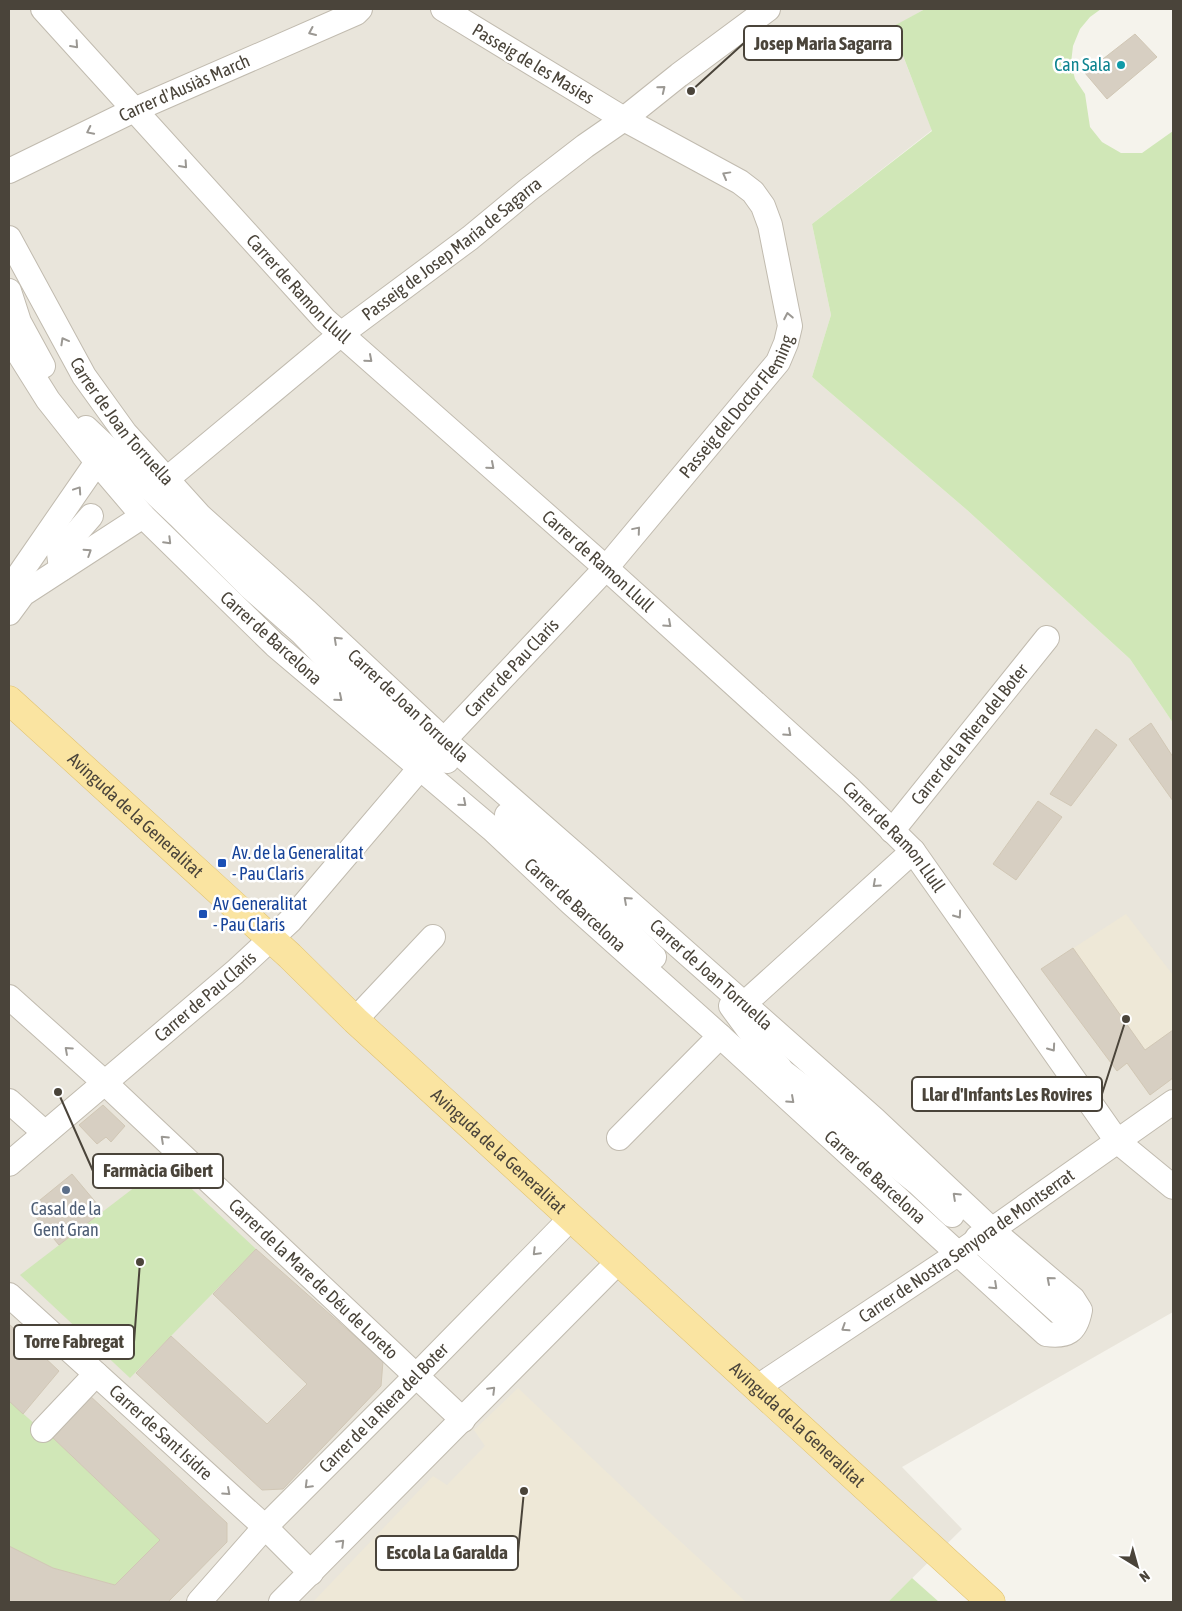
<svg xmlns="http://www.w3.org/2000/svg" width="1182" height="1611" font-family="'Asap Condensed',sans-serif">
	<rect width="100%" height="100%" fill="#f5f3ec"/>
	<path fill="#e9e5db" d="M9,9H925L892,28L932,130L812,224L831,315L812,377L967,510L1130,659L1173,723V1312L902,1467L962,1529L888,1602H9Z"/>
	<g fill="#eee8d7">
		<path d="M1126,914L1173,975V1078L1150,1095L1127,1064L1117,1071L1041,969Z"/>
		<path d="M518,1388L654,1517L746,1602H313L433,1476L447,1485L485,1446L474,1430Z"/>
	</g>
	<g fill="#d0e7b7">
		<path d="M925,9H1101L1090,17L1080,29L1073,46L1071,63L1075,79L1085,94L1090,127L1102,142L1121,153H1142L1173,131V723L1130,659L967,510L812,377L831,315L812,224L932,131L892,27Z"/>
		<path d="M165,1164L256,1249L130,1378L20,1275Z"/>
		<path d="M9,1401L37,1426L51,1436L160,1540L115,1585L53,1568L9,1546Z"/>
		<path d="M912,1578L939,1602H888Z"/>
	</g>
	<g fill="#d7cfc2" stroke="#d1c7b5">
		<path d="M1135,34L1157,57L1107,99L1085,73Z"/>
		<path d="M1151,723L1173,757V801L1129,739Z"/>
		<path d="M1096,729L1117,745L1071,806L1050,794Z"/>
		<path d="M1038,801L1062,817L1016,880L993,864Z"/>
		<path d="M1073,948L1145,1050L1173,1030V1078L1150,1095L1127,1063L1117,1071L1041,969Z"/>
		<path d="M103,1105L125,1126L111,1142L106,1137L97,1144L79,1125Z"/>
		<path d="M72,1174L103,1211L59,1245L29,1209Z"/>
		<path d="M256,1249L383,1361L381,1386L283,1489L262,1490L136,1373L171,1336L267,1424L307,1384L213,1294Z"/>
		<path d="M9,1324L59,1371L23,1414L9,1401Z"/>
		<path d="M89,1395L227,1523V1542L168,1602H9V1546L53,1568L115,1585L160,1540L51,1436Z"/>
	</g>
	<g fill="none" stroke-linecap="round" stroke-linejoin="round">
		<defs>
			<g id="minor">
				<path id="s1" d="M43,9L325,320L606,568L850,789L913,851L1117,1141L1173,1187"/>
				<path id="s2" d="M9,171L134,110L356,13L360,9"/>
				<path id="s3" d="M9,238L84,376L125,433L200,516L306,611L444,740L585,863L874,1119L992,1230L1073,1299L1080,1310C1076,1332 1067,1337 1046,1334L720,1036L570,902L492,829L275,645L143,516L97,462L48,400L9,338"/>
				<path d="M9,291L19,322L43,366"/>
				<path d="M86,428L179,516L250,587L301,632L355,688L447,761"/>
				<path id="s4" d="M167,479L341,334L470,238L528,190L585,146L624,119L679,75L768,9"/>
				<path d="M61,569L59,553L91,516"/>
				<path d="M9,587L19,575L97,462"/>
				<path d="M9,613L23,594L143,516"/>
				<path d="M507,815L570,875L654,957"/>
				<path id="s5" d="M892,831L1047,638"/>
				<path id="s6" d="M9,997L104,1082L463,1420"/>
				<path d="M744,1004L913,851"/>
				<path d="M731,1006L759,1044L780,1068"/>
				<path d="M355,1020L433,937"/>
				<path d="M766,1059L828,1106L868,1143L919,1184L952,1215"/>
				<path d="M9,1101L45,1133"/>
				<path d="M619,1138L720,1036"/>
				<path id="s7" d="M9,1164L235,972L290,921L444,740L606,568L778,362L786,343L790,326L770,225L763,206L753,192L740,182L624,119L443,9"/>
				<path d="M977,1238L1067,1319"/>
				<path id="s8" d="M9,1295L265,1527L311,1573"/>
				<path id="s9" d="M756,1388L959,1253L1173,1102"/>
				<path d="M43,1430L96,1374"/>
				<path id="s10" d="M199,1602L265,1527L416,1376L571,1218"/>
				<path d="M281,1602L619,1261"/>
			</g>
			<g id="major">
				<path id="s11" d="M9,700L290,956L355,1020L991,1602"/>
			</g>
		</defs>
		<use href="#minor" stroke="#c1bbaf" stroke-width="26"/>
		<use href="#major" stroke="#e0c270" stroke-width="29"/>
		<use href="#minor" stroke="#fff" stroke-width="24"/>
		<use href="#major" stroke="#fae4a1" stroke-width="28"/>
	</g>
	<defs><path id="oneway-chevron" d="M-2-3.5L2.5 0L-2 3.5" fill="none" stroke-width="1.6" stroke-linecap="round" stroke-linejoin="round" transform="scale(1.25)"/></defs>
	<g stroke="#9b9893">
		<use href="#oneway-chevron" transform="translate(312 32) rotate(156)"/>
		<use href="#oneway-chevron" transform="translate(75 45) rotate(48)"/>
		<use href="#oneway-chevron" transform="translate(662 89) rotate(-39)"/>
		<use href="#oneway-chevron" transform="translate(90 131) rotate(154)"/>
		<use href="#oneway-chevron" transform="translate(184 165) rotate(48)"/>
		<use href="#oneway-chevron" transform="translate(726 175) rotate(-151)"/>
		<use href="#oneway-chevron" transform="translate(788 316) rotate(-101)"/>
		<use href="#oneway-chevron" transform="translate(64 341) rotate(-119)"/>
		<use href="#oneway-chevron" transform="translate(369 359) rotate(41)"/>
		<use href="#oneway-chevron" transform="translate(491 466) rotate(41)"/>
		<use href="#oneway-chevron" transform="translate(78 490) rotate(-56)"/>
		<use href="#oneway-chevron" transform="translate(637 530) rotate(-50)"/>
		<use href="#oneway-chevron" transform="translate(168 541) rotate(45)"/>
		<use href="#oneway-chevron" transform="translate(88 552) rotate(-33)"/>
		<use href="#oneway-chevron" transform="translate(668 624) rotate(42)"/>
		<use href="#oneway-chevron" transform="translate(337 640) rotate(-137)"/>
		<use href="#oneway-chevron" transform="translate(339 698) rotate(40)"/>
		<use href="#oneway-chevron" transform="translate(788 733) rotate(42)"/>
		<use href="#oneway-chevron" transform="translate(463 803) rotate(41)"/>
		<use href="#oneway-chevron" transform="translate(876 884) rotate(138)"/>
		<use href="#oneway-chevron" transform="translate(627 900) rotate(-138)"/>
		<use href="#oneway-chevron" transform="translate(958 915) rotate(55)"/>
		<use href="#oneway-chevron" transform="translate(1052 1048) rotate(55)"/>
		<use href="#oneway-chevron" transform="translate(68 1050) rotate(-138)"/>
		<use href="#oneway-chevron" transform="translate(791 1100) rotate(42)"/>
		<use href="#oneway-chevron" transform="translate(164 1139) rotate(-137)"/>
		<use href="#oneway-chevron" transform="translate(956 1196) rotate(-137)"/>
		<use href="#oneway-chevron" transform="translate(536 1252) rotate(135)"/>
		<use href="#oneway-chevron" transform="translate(1050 1280) rotate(-139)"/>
		<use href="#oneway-chevron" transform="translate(994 1286) rotate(43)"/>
		<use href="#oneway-chevron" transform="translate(845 1328) rotate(147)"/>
		<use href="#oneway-chevron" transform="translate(492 1390) rotate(-45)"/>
		<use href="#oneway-chevron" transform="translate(308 1485) rotate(135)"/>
		<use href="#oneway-chevron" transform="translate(227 1492) rotate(42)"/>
		<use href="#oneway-chevron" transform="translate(341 1543) rotate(-45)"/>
	</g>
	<circle fill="#0f9aa8" stroke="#fff" stroke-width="2" cx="1121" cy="65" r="5"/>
	<g fill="#1a4fb4" stroke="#fff" stroke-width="2">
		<rect x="217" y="858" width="10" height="10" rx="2.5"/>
		<rect x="198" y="909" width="10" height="10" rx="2.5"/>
	</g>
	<circle fill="#5c6f8a" stroke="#fff" stroke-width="2" cx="66" cy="1190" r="5"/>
	<g text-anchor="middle" stroke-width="5" stroke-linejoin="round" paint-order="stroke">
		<g font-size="18" fill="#4a443a" stroke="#fff">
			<text transform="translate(533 64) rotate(31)" y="6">Passeig de les Masies</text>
			<text dy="6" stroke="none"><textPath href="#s2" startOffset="194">Carrer d'Ausiàs March</textPath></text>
			<text dy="6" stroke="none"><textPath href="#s4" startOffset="366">Passeig de Josep Maria de Sagarra</textPath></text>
			<text dy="6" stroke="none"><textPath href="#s1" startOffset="379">Carrer de Ramon Llull</textPath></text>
			<text dy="6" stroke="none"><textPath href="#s7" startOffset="1054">Passeig del Doctor Fleming</textPath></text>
			<text dy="6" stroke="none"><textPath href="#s3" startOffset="216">Carrer de Joan Torruella</textPath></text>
			<text dy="6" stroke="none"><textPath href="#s1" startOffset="784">Carrer de Ramon Llull</textPath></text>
			<text transform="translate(271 638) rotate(42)" y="6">Carrer de Barcelona</text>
			<text dy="6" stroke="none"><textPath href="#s7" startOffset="708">Carrer de Pau Claris</textPath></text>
			<text dy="6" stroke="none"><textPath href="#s3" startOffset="621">Carrer de Joan Torruella</textPath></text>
			<text dy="6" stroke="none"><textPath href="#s5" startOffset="124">Carrer de la Riera del Boter</textPath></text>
			<text dy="6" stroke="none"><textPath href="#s11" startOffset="171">Avinguda de la Generalitat</textPath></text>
			<text dy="6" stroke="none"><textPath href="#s1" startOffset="1189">Carrer de Ramon Llull</textPath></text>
			<text transform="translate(575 905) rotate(42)" y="6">Carrer de Barcelona</text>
			<text dy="6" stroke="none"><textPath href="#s3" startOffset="1026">Carrer de Joan Torruella</textPath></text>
			<text dy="6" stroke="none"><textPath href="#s7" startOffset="258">Carrer de Pau Claris</textPath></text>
			<text dy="6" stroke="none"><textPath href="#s11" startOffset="666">Avinguda de la Generalitat</textPath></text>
			<text transform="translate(875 1177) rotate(42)" y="6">Carrer de Barcelona</text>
			<text dy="6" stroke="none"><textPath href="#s9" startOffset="254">Carrer de Nostra Senyora de Montserrat</textPath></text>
			<text dy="6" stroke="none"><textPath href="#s6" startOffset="415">Carrer de la Mare de Déu de Loreto</textPath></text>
			<text dy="6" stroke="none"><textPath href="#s10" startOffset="268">Carrer de la Riera del Boter</textPath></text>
			<text dy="6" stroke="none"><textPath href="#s11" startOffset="1071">Avinguda de la Generalitat</textPath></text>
			<text dy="6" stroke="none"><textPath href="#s8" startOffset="205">Carrer de Sant Isidre</textPath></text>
		</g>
		<g font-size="18" fill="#0d838f" stroke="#fff" text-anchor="end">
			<text x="1111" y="71">Can Sala</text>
		</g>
		<g font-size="18" fill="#164399" stroke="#fff" text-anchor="start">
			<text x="232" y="859">Av. de la Generalitat<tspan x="232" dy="21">- Pau Claris</tspan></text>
			<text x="213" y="910">Av Generalitat<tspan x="213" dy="21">- Pau Claris</tspan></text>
		</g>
		<g font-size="18" fill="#4e5e75" stroke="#fff">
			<text x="66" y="1215">Casal de la<tspan x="66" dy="21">Gent Gran</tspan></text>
		</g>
	</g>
	<path fill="none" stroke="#4a443a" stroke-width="2" d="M691 91L744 43M1126 1019L1102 1094M58 1092L93 1171M140 1262L134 1342M524 1491L518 1553"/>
	<g fill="#4a443a" stroke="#fff" stroke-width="2">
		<circle cx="691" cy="91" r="5"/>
		<circle cx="1126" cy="1019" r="5"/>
		<circle cx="58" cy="1092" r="5"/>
		<circle cx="140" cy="1262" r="5"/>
		<circle cx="524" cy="1491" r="5"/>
	</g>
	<g fill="#fff" stroke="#4a443a" stroke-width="2">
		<rect x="744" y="26" width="158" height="34" rx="5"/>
		<rect x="912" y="1077" width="190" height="34" rx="5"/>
		<rect x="93" y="1154" width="130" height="34" rx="5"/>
		<rect x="14" y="1325" width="120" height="34" rx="5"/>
		<rect x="376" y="1536" width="142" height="34" rx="5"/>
	</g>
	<g font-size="19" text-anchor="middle" font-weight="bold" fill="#4a443a">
		<text x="823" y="50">Josep Maria Sagarra</text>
		<text x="1007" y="1101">Llar d'Infants Les Rovires</text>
		<text x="158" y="1177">Farmàcia Gibert</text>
		<text x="74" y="1348">Torre Fabregat</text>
		<text x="447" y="1559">Escola La Garalda</text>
	</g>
	<rect width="1182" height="1611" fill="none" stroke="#4a443a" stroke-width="20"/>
	<g transform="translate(1137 1566) rotate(143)" stroke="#ffffff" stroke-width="4" paint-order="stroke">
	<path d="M0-4L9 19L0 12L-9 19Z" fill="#4a443a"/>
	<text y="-8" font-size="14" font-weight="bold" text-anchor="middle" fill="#4a443a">N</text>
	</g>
</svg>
